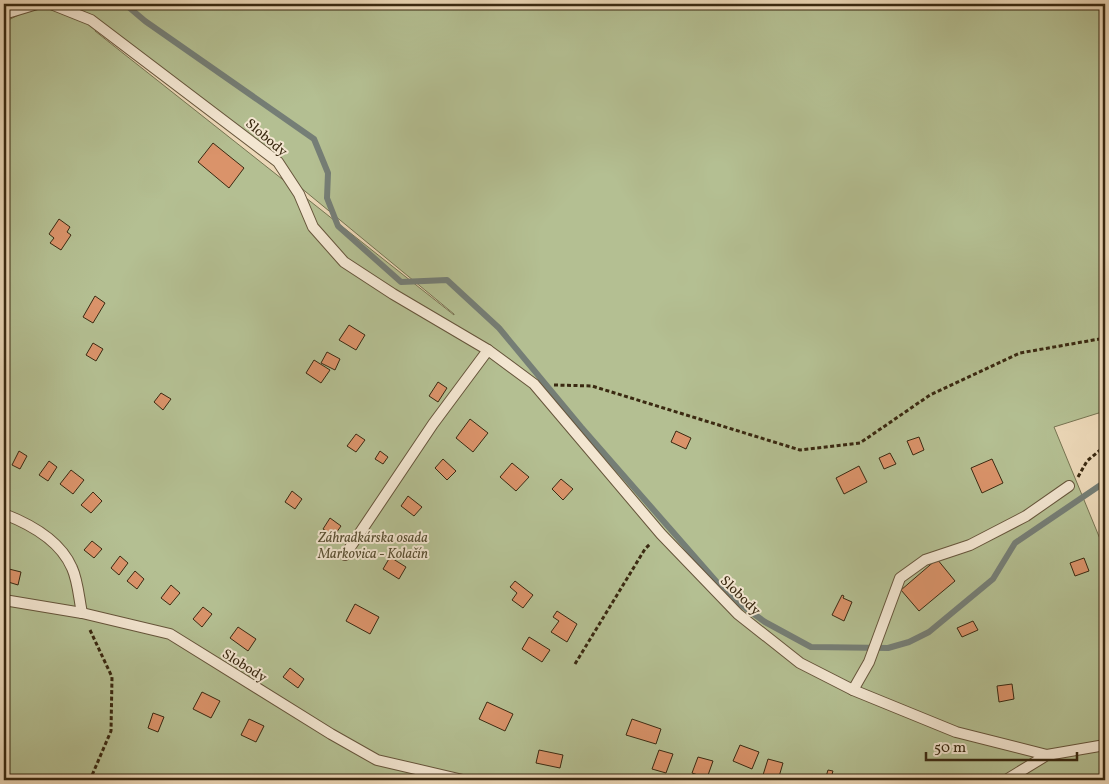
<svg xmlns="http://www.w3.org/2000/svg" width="1109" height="784" font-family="Vollkorn,serif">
	<rect width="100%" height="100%" fill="#ecd8b8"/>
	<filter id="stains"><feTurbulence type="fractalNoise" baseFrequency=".004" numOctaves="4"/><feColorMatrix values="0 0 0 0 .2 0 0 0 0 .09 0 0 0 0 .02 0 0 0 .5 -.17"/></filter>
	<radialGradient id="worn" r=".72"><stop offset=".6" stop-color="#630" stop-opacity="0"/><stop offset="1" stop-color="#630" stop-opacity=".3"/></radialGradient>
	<path fill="#b4bf92" stroke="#777452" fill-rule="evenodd" d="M4,4H1105V411L1054,427L1105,551V780H4V22L25,12L4,18ZM101,23L454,314V315L95,31Z"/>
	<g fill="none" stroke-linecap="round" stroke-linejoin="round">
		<path stroke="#757e76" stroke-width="6" d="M125,4L145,21L314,139L328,173L327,198L338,226L401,282L447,280L499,328L581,427L729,596L765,622L811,647L888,648L909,642L929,632L993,579L1015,543L1105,482"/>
	</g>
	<g fill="#da936a" stroke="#3a2911">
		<path d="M213,143L244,168L229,188L198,162Z"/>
		<path d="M59,219L70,227L67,232L71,235L61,250L50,243L54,238L49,234Z"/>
		<path d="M95,296L105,303L93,323L83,317Z"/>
		<path d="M349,325L365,335L356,350L339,340Z"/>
		<path d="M93,343L103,349L96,361L86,355Z"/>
		<path d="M327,352L340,359L335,370L321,363Z"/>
		<path d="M314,360L330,370L321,383L306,373Z"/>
		<path d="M438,382L447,388L438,402L429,396Z"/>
		<path d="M161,393L171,399L163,410L154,402Z"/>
		<path d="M470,419L488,433L473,452L456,438Z"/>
		<path d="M676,431L691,438L686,449L671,442Z"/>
		<path d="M356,434L365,440L356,452L347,446Z"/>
		<path d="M919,437L924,450L913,455L907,441Z"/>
		<path d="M19,451L27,456L20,469L12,465Z"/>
		<path d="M380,451L388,457L383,464L375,459Z"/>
		<path d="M890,453L896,464L884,469L879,458Z"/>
		<path d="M443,459L456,471L447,480L435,468Z"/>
		<path d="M992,459L1003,483L982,493L971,468Z"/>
		<path d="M49,461L57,467L48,481L39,475Z"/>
		<path d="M512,463L529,477L516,491L500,477Z"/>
		<path d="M859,466L867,482L844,494L836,478Z"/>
		<path d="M71,470L84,480L73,494L60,484Z"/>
		<path d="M561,479L573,489L563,500L552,489Z"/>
		<path d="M292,491L302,499L295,509L285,502Z"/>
		<path d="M93,492L102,501L91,513L81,505Z"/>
		<path d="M408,496L422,507L414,516L401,506Z"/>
		<path d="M330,518L341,526L334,536L323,529Z"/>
		<path d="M92,541L102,549L94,558L84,550Z"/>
		<path d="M120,556L128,563L119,575L111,568Z"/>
		<path d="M390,557L406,567L399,579L383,569Z"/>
		<path d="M1084,558L1089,571L1075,576L1070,563Z"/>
		<path d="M937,559L955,581L919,611L901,590Z"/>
		<path d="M9,569L21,572L18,585L5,581Z"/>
		<path d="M135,571L144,579L137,589L127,581Z"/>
		<path d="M515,581L533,595L523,608L512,600L517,593L510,587Z"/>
		<path d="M171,585L180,593L170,605L161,598Z"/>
		<path d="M842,595L844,596L843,598L852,602L844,621L832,615Z"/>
		<path d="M355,604L379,617L370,634L346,621Z"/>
		<path d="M203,607L212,614L202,627L193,619Z"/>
		<path d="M557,611L577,624L567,642L551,632L559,621L553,617Z"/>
		<path d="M973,621L978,630L962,637L957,628Z"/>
		<path d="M238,627L256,639L248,651L230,638Z"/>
		<path d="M529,637L550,650L542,662L522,649Z"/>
		<path d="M290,668L304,679L298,688L283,677Z"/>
		<path d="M1012,684L1014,699L999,702L997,686Z"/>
		<path d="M202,692L220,701L211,718L193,709Z"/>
		<path d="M487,702L513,714L505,731L479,719Z"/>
		<path d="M153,713L164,717L158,732L148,728Z"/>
		<path d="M249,719L264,726L256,742L241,735Z"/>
		<path d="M632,719L661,729L656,744L626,735Z"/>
		<path d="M740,745L759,752L752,769L733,761Z"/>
		<path d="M539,750L563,755L560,768L536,763Z"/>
		<path d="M659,750L673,754L666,773L652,769Z"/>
		<path d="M698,757L713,761L707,778L692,773Z"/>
		<path d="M768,759L783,763L778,780L763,775Z"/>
		<path d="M828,770L833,771L832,774L841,777L840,780H825Z"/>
	</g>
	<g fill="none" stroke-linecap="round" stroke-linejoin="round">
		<defs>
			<g id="lane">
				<path d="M51,4L91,20L278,162L299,194L313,227L344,262L393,294L488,350L534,384L661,534L738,614L800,663L853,690L956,732L1047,755"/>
				<path d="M4,14L37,4"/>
				<path d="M4,514C30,524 60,540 72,568C78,581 79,599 82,613"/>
				<path d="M345,555L433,424L488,350"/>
				<path d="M4,600L82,613L170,634L331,734L377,760L463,780"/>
				<path d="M853,690L869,662L900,578L925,560L970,545L1026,516L1069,486"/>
				<path d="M1006,780L1047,755L1105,745"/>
			</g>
		</defs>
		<use href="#lane" stroke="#66553b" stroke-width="12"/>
		<g stroke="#3a2911" stroke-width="3" stroke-dasharray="4 2.5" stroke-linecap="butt">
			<path d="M554,385L592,386L800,450L860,443L930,395L1020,353L1105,338"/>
			<path d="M1078,477L1087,461L1105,446"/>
			<path d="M90,630L112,677L111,731L90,780"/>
			<path d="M575,664L645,549L650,544"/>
		</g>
		<use href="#lane" stroke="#f3e6d1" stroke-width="10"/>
	</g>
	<g text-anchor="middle" stroke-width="4" stroke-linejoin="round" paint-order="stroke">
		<g font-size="14" fill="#3a2911" stroke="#f3e6d1">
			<text transform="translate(267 137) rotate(40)" y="5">Slobody</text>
			<text transform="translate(741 595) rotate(44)" y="5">Slobody</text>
			<text transform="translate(245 665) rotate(32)" y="5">Slobody</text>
		</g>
		<g font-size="14" font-style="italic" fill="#584e31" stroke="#f3e6d1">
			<text x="373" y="542">Záhradkárska osada<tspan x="373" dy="16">Markovica - Kolačín</tspan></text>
		</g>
	</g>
	<rect width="1109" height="784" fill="none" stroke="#ecd8b8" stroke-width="20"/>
	<rect x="5" y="5" width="1099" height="774" fill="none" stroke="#3a2911" stroke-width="2.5"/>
	<rect x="10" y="10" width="1089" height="764" fill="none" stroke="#3a2911"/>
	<path d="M926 752v8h151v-8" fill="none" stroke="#3a2911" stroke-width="2.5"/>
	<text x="934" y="752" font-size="15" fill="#3a2911" stroke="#f3e6d1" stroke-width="4" paint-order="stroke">50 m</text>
	<rect width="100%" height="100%" filter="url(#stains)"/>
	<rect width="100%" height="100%" fill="url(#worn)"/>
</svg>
